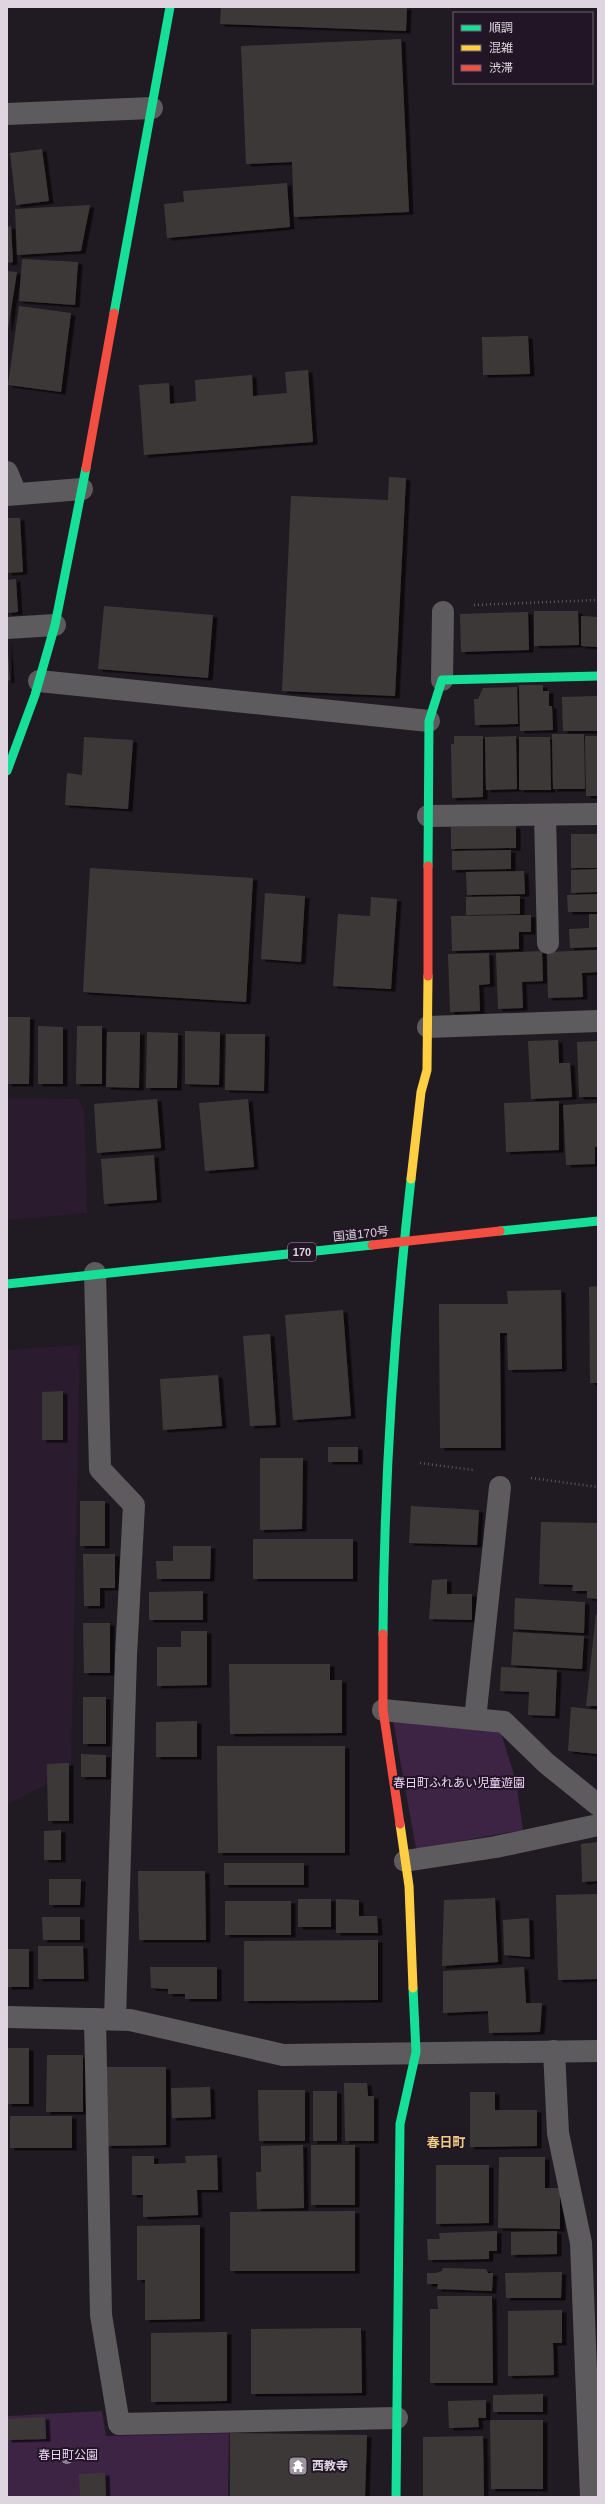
<svg xmlns="http://www.w3.org/2000/svg" width="605" height="2504" font-family="Helvetica,'Noto Sans JP',sans-serif">
	<defs>
		<filter id="shadow"><feDropShadow dx="4.5" dy="2.5" stdDeviation="0" flood-color="#0009"/></filter>
	</defs>
	<rect width="100%" height="100%" fill="#201a22"/>
	<g fill="#2a1b2e">
		<path d="M7,1098L78,1099L84,1110L87,1213L7,1220Z"/>
		<path d="M80,1345L71,1771L7,1805V1350Z"/>
	</g>
	<g fill="#3d2344">
		<path d="M393,1720L501,1733L516,1781L523,1830L416,1849Z"/>
		<path d="M102,2411L106,2436L229,2433L228,2497H7V2416Z"/>
	</g>
	<g fill="#3d3939" filter="url(#shadow)">
		<path d="M221,7H407L406,31L220,24Z"/>
		<path d="M401,39L409,212L294,217L292,162L246,164L241,46Z"/>
		<path d="M42,149L49,201L16,205L10,153Z"/>
		<path d="M287,183L290,227L167,238L164,204L184,202L183,191Z"/>
		<path d="M90,205L81,251L17,255L15,209Z"/>
		<path d="M11,226L13,262L7,263V227Z"/>
		<path d="M22,259L78,262L75,305L19,301Z"/>
		<path d="M7,271L17,272L8,329H7Z"/>
		<path d="M19,306L71,313L61,392L8,385Z"/>
		<path d="M528,336L530,374L483,375L482,337Z"/>
		<path d="M308,370L313,442L144,455L139,385L169,383L170,404L196,401L195,380L252,375L253,396L287,393L285,372Z"/>
		<path d="M389,477L406,478L395,696L282,691L291,496L388,500Z"/>
		<path d="M7,518H20L23,572L7,573Z"/>
		<path d="M16,579L18,612L7,613V580Z"/>
		<path d="M104,606L213,615L208,678L98,669Z"/>
		<path d="M534,611H578L579,645L534,646Z"/>
		<path d="M528,612L529,650L461,652L460,614Z"/>
		<path d="M581,616L598,617V647L581,646Z"/>
		<path d="M7,638L10,680L7,681Z"/>
		<path d="M519,685H543V691H549V706H552L553,730L520,731Z"/>
		<path d="M517,687L518,724L475,725L474,699H478L483,688Z"/>
		<path d="M598,696V731H563L562,697Z"/>
		<path d="M552,734H584L585,789H553Z"/>
		<path d="M454,736H483V797L452,798L451,744H454Z"/>
		<path d="M516,736L517,789L486,790L485,737Z"/>
		<path d="M585,736H598V796H586Z"/>
		<path d="M84,737L133,740L128,809L65,805L67,773L82,775Z"/>
		<path d="M519,737H550L551,790H519Z"/>
		<path d="M516,826V848L451,849V827Z"/>
		<rect x="571" y="834" width="27" height="34"/>
		<path d="M511,850V869L452,870V851Z"/>
		<path d="M90,868L253,878L246,1002L83,992Z"/>
		<path d="M598,869V892L571,893V870Z"/>
		<path d="M524,871L525,894L467,895L466,872Z"/>
		<path d="M265,893L305,896L301,962L261,959Z"/>
		<path d="M598,894V912H568L567,895Z"/>
		<path d="M520,896V914L466,915V897Z"/>
		<path d="M371,897L397,899L391,989L333,986L338,914L370,916Z"/>
		<path d="M589,914H598V947L570,948L569,929L589,928Z"/>
		<path d="M531,915V932H519V949L452,951L451,916Z"/>
		<path d="M597,950L598,972L582,973L583,997L548,998L547,952Z"/>
		<path d="M542,951L543,981L522,982L523,1008L498,1009L496,953Z"/>
		<path d="M489,953L490,984L479,985L480,1011L450,1012L448,954Z"/>
		<path d="M7,1017H30L29,1084H7Z"/>
		<path d="M38,1026L63,1027V1084H38Z"/>
		<path d="M77,1026H102V1084H76Z"/>
		<path d="M185,1031L220,1032L219,1085L185,1084Z"/>
		<path d="M107,1032H140L139,1088L106,1087Z"/>
		<path d="M147,1032L178,1033L177,1088H146Z"/>
		<path d="M226,1034H265L264,1091L225,1090Z"/>
		<path d="M558,1040L559,1063H570L572,1097L531,1099L528,1041Z"/>
		<path d="M598,1041V1097H579L577,1042Z"/>
		<path d="M157,1099L161,1148L97,1153L94,1104Z"/>
		<path d="M248,1099L254,1167L205,1171L199,1103Z"/>
		<path d="M559,1101V1150L506,1152L504,1103Z"/>
		<path d="M598,1103V1147H595V1164L566,1165L563,1105Z"/>
		<path d="M154,1155L157,1200L104,1204L101,1159Z"/>
		<path d="M598,1286V1383H590L589,1287Z"/>
		<path d="M561,1290L562,1369L508,1370L507,1333H500L501,1448H440L439,1304H508L507,1291Z"/>
		<path d="M343,1310L351,1416L293,1420L285,1315Z"/>
		<path d="M270,1334L276,1425L250,1426L243,1336Z"/>
		<path d="M218,1375L222,1426L163,1430L160,1379Z"/>
		<path d="M63,1391V1440H42V1392Z"/>
		<rect x="328" y="1447" width="30" height="15"/>
		<path d="M260,1458H303L302,1529L260,1530Z"/>
		<rect x="80" y="1501" width="25" height="45"/>
		<path d="M411,1506L479,1510L477,1545L409,1543Z"/>
		<path d="M541,1522L598,1523V1599L587,1598V1591H572L573,1585L539,1584Z"/>
		<rect x="253" y="1539" width="100" height="40"/>
		<path d="M173,1546H211L210,1579H157L156,1561H173Z"/>
		<path d="M83,1554H115V1588H100V1606H84Z"/>
		<path d="M447,1579V1594H472V1620L429,1619L432,1580Z"/>
		<path d="M203,1591V1620H149V1592Z"/>
		<path d="M515,1598L585,1602L584,1633L514,1629Z"/>
		<path d="M596,1614H598V1706H586Z"/>
		<path d="M83,1623H110V1673H84Z"/>
		<path d="M181,1631H207V1685L157,1686V1647H181Z"/>
		<path d="M513,1632L584,1636L582,1669L511,1665Z"/>
		<path d="M229,1664H330V1680H342V1733L230,1734Z"/>
		<path d="M501,1667L557,1670L555,1716L528,1715L529,1692L500,1691Z"/>
		<rect x="83" y="1697" width="23" height="47"/>
		<path d="M571,1707L598,1710V1754L568,1751Z"/>
		<path d="M197,1721V1757H156V1722Z"/>
		<path d="M217,1746H345V1853H218Z"/>
		<path d="M81,1754L106,1755V1777H81Z"/>
		<path d="M69,1763V1821H48L47,1764Z"/>
		<path d="M61,1830V1860H44V1831Z"/>
		<path d="M598,1842V1881L582,1882L581,1844Z"/>
		<rect x="224" y="1863" width="80" height="22"/>
		<path d="M138,1871H205L206,1940H139Z"/>
		<path d="M49,1879H81L80,1905H49Z"/>
		<path d="M598,1894V1979L558,1980L556,1895Z"/>
		<path d="M495,1898L498,1962L442,1966L444,1900Z"/>
		<rect x="298" y="1899" width="33" height="28"/>
		<path d="M336,1899L359,1900V1916H377L378,1933H336Z"/>
		<rect x="225" y="1901" width="66" height="34"/>
		<path d="M42,1917H80V1940H43Z"/>
		<path d="M529,1918L530,1957L504,1955L503,1920Z"/>
		<path d="M378,1940V2000L244,2001V1941Z"/>
		<path d="M38,1946H83L84,1979H38Z"/>
		<rect x="7" y="1949" width="22" height="38"/>
		<path d="M150,1967H217V1999H185V1994H168V1989L151,1988Z"/>
		<path d="M524,1967L526,2003H542L540,2032L489,2033L488,2011L443,2013V1971Z"/>
		<rect x="7" y="2048" width="22" height="56"/>
		<path d="M47,2055H83V2112H46Z"/>
		<path d="M107,2067H166V2145L107,2146Z"/>
		<path d="M344,2083H367L368,2096H374V2141H345Z"/>
		<path d="M210,2087L211,2117L172,2118L171,2088Z"/>
		<path d="M258,2090H305V2141H259Z"/>
		<rect x="313" y="2091" width="24" height="50"/>
		<path d="M470,2092H495V2110H537V2146L470,2147Z"/>
		<rect x="10" y="2116" width="62" height="32"/>
		<path d="M303,2145L304,2208L257,2209L256,2172H261V2146Z"/>
		<rect x="311" y="2145" width="44" height="60"/>
		<path d="M217,2155L218,2190H197L198,2215L143,2217V2195H132V2156H154V2164L186,2163L185,2156Z"/>
		<path d="M499,2157H545V2188H560V2229L498,2228Z"/>
		<path d="M436,2165H489V2223L436,2224Z"/>
		<path d="M355,2211V2271H230V2212Z"/>
		<path d="M200,2225V2319L145,2320V2280H137V2226Z"/>
		<path d="M497,2231V2251H489V2259L428,2260L427,2239H440L439,2233Z"/>
		<path d="M557,2231V2254L511,2255V2232Z"/>
		<path d="M443,2268L486,2269L488,2273H493L492,2291L437,2289L438,2284H427V2273H436L442,2271Z"/>
		<path d="M562,2272L561,2298H506L505,2273Z"/>
		<path d="M437,2296H492L493,2383H430V2309H438Z"/>
		<path d="M562,2310V2343H553L554,2375L508,2376V2311Z"/>
		<path d="M361,2328L362,2393L251,2394V2329Z"/>
		<path d="M227,2332V2401L151,2402V2333Z"/>
		<path d="M543,2394V2412H493V2395Z"/>
		<path d="M486,2400V2418H478L479,2427L449,2428L448,2401Z"/>
		<path d="M45,2417L46,2439L7,2440V2419Z"/>
		<path d="M490,2420H543V2489H491Z"/>
		<path d="M230,2433L367,2435L365,2497H230Z"/>
		<path d="M483,2436L484,2497H423V2437Z"/>
		<path d="M105,2473L106,2497H80L79,2474Z"/>
	</g>
	<g fill="none" stroke-linecap="round" stroke-linejoin="round">
		<g stroke="#5c585e" stroke-width="2.5" stroke-dasharray="1 3" stroke-linecap="butt">
			<path d="M474,605L598,600"/>
			<path d="M420,1463L473,1470"/>
			<path d="M531,1478L598,1487"/>
		</g>
		<path stroke="#5d5b5e" stroke-width="22" d="M545,815L548,943"/>
		<g stroke="#5d5b5e" stroke-width="22">
			<path d="M7,114L152,108"/>
			<path d="M7,472L16,494"/>
			<path d="M7,495L82,489"/>
			<path d="M7,628L55,625"/>
			<path d="M442,680L443,612"/>
			<path d="M39,681L429,721"/>
			<path d="M428,816L598,814"/>
			<path d="M428,1027L598,1021"/>
			<path d="M95,1273L100,1469L134,1505L126,1656L115,2019"/>
			<path d="M383,1710L504,1722L546,1763L598,1805"/>
			<path d="M475,1719L500,1487"/>
			<path d="M405,1861L496,1847L598,1825"/>
			<path d="M7,2017L130,2020L283,2055L598,2051"/>
			<path d="M95,2019L101,2315L119,2424L397,2418"/>
			<path d="M554,2051L558,2133L581,2243L591,2497"/>
		</g>
		<g stroke="#16e098" stroke-width="9">
			<path d="M114,313L170,7"/>
			<path d="M7,771L35,695L55,625L86,468"/>
			<path d="M428,866L429,721L442,680L598,676"/>
			<path d="M500,1231L598,1221"/>
			<path d="M7,1284L372,1245"/>
			<path d="M383,1634C384,1482 394,1330 411,1179"/>
			<path d="M396,2497L400,2124L416,2052L413,1988"/>
		</g>
		<g stroke="#ffcf43" stroke-width="9">
			<path d="M411,1179L421,1092L427,1070L428,976"/>
			<path d="M400,1824L409,1886L413,1988"/>
		</g>
		<g stroke="#f24e42" stroke-width="9">
			<path d="M86,468L114,313"/>
			<path d="M428,976V866"/>
			<path d="M372,1245L500,1231"/>
			<path d="M383,1634V1710L400,1824"/>
		</g>
	</g>
	<circle fill="#928198" cx="67" cy="2458" r="6"/>
	<defs>
		<symbol id="temple-square" viewBox="-11 -11 22 22"><rect x="-9" y="-9" width="18" height="18" rx="4" fill="#9c949e" stroke="#221626"/><path d="M0-6L5-2H3V0L6.5 2.5H4V6H1.5V3h-3V6H-4V2.5H-6.5L-3 0V-2H-5Z" fill="#fff"/></symbol>
	</defs>
	<g fill-rule="evenodd">
		<use href="#temple-square" x="287" y="2455" width="22" height="22"/>
	</g>
	<g text-anchor="middle" stroke-width="4" stroke-linejoin="round" paint-order="stroke">
		<rect fill="#221626" stroke="#a69ca8" stroke-width="1" x="288" y="1243" width="28" height="18" rx="3"/>
		<g font-size="11" font-weight="bold" fill="#ded5e0">
			<text x="302" y="1256">170</text>
		</g>
		<g font-size="12" fill="#ded5e0" stroke="#221626">
			<text transform="translate(361 1234) rotate(-6)" y="4">国道170号</text>
		</g>
		<g font-size="12" fill="#f0d5f8" stroke="#221626">
			<text x="459" y="1787">春日町ふれあい児童遊園</text>
			<text x="68" y="2459">春日町公園</text>
		</g>
		<g font-size="12" font-weight="bold" fill="#ded5e0" stroke="#221626" text-anchor="start">
			<text x="312" y="2470">西教寺</text>
		</g>
		<g font-size="13" font-weight="bold" fill="#f0cd84" stroke="#221626">
			<text x="446" y="2147">春日町</text>
		</g>
	</g>
	<rect width="605" height="2504" fill="none" stroke="#ded5e0" stroke-width="16"/>
	<rect x="453" y="12" width="140" height="72" fill="#221626" stroke="#6d6270"/>
	<rect x="461" y="25" width="20" height="6" fill="#16e098" stroke="#6d6270"/>
	<text x="489" y="32" font-size="12" fill="#ded5e0">順調</text>
	<rect x="461" y="45" width="20" height="6" fill="#ffcf43" stroke="#6d6270"/>
	<text x="489" y="52" font-size="12" fill="#ded5e0">混雑</text>
	<rect x="461" y="65" width="20" height="6" fill="#f24e42" stroke="#6d6270"/>
	<text x="489" y="72" font-size="12" fill="#ded5e0">渋滞</text>
</svg>
